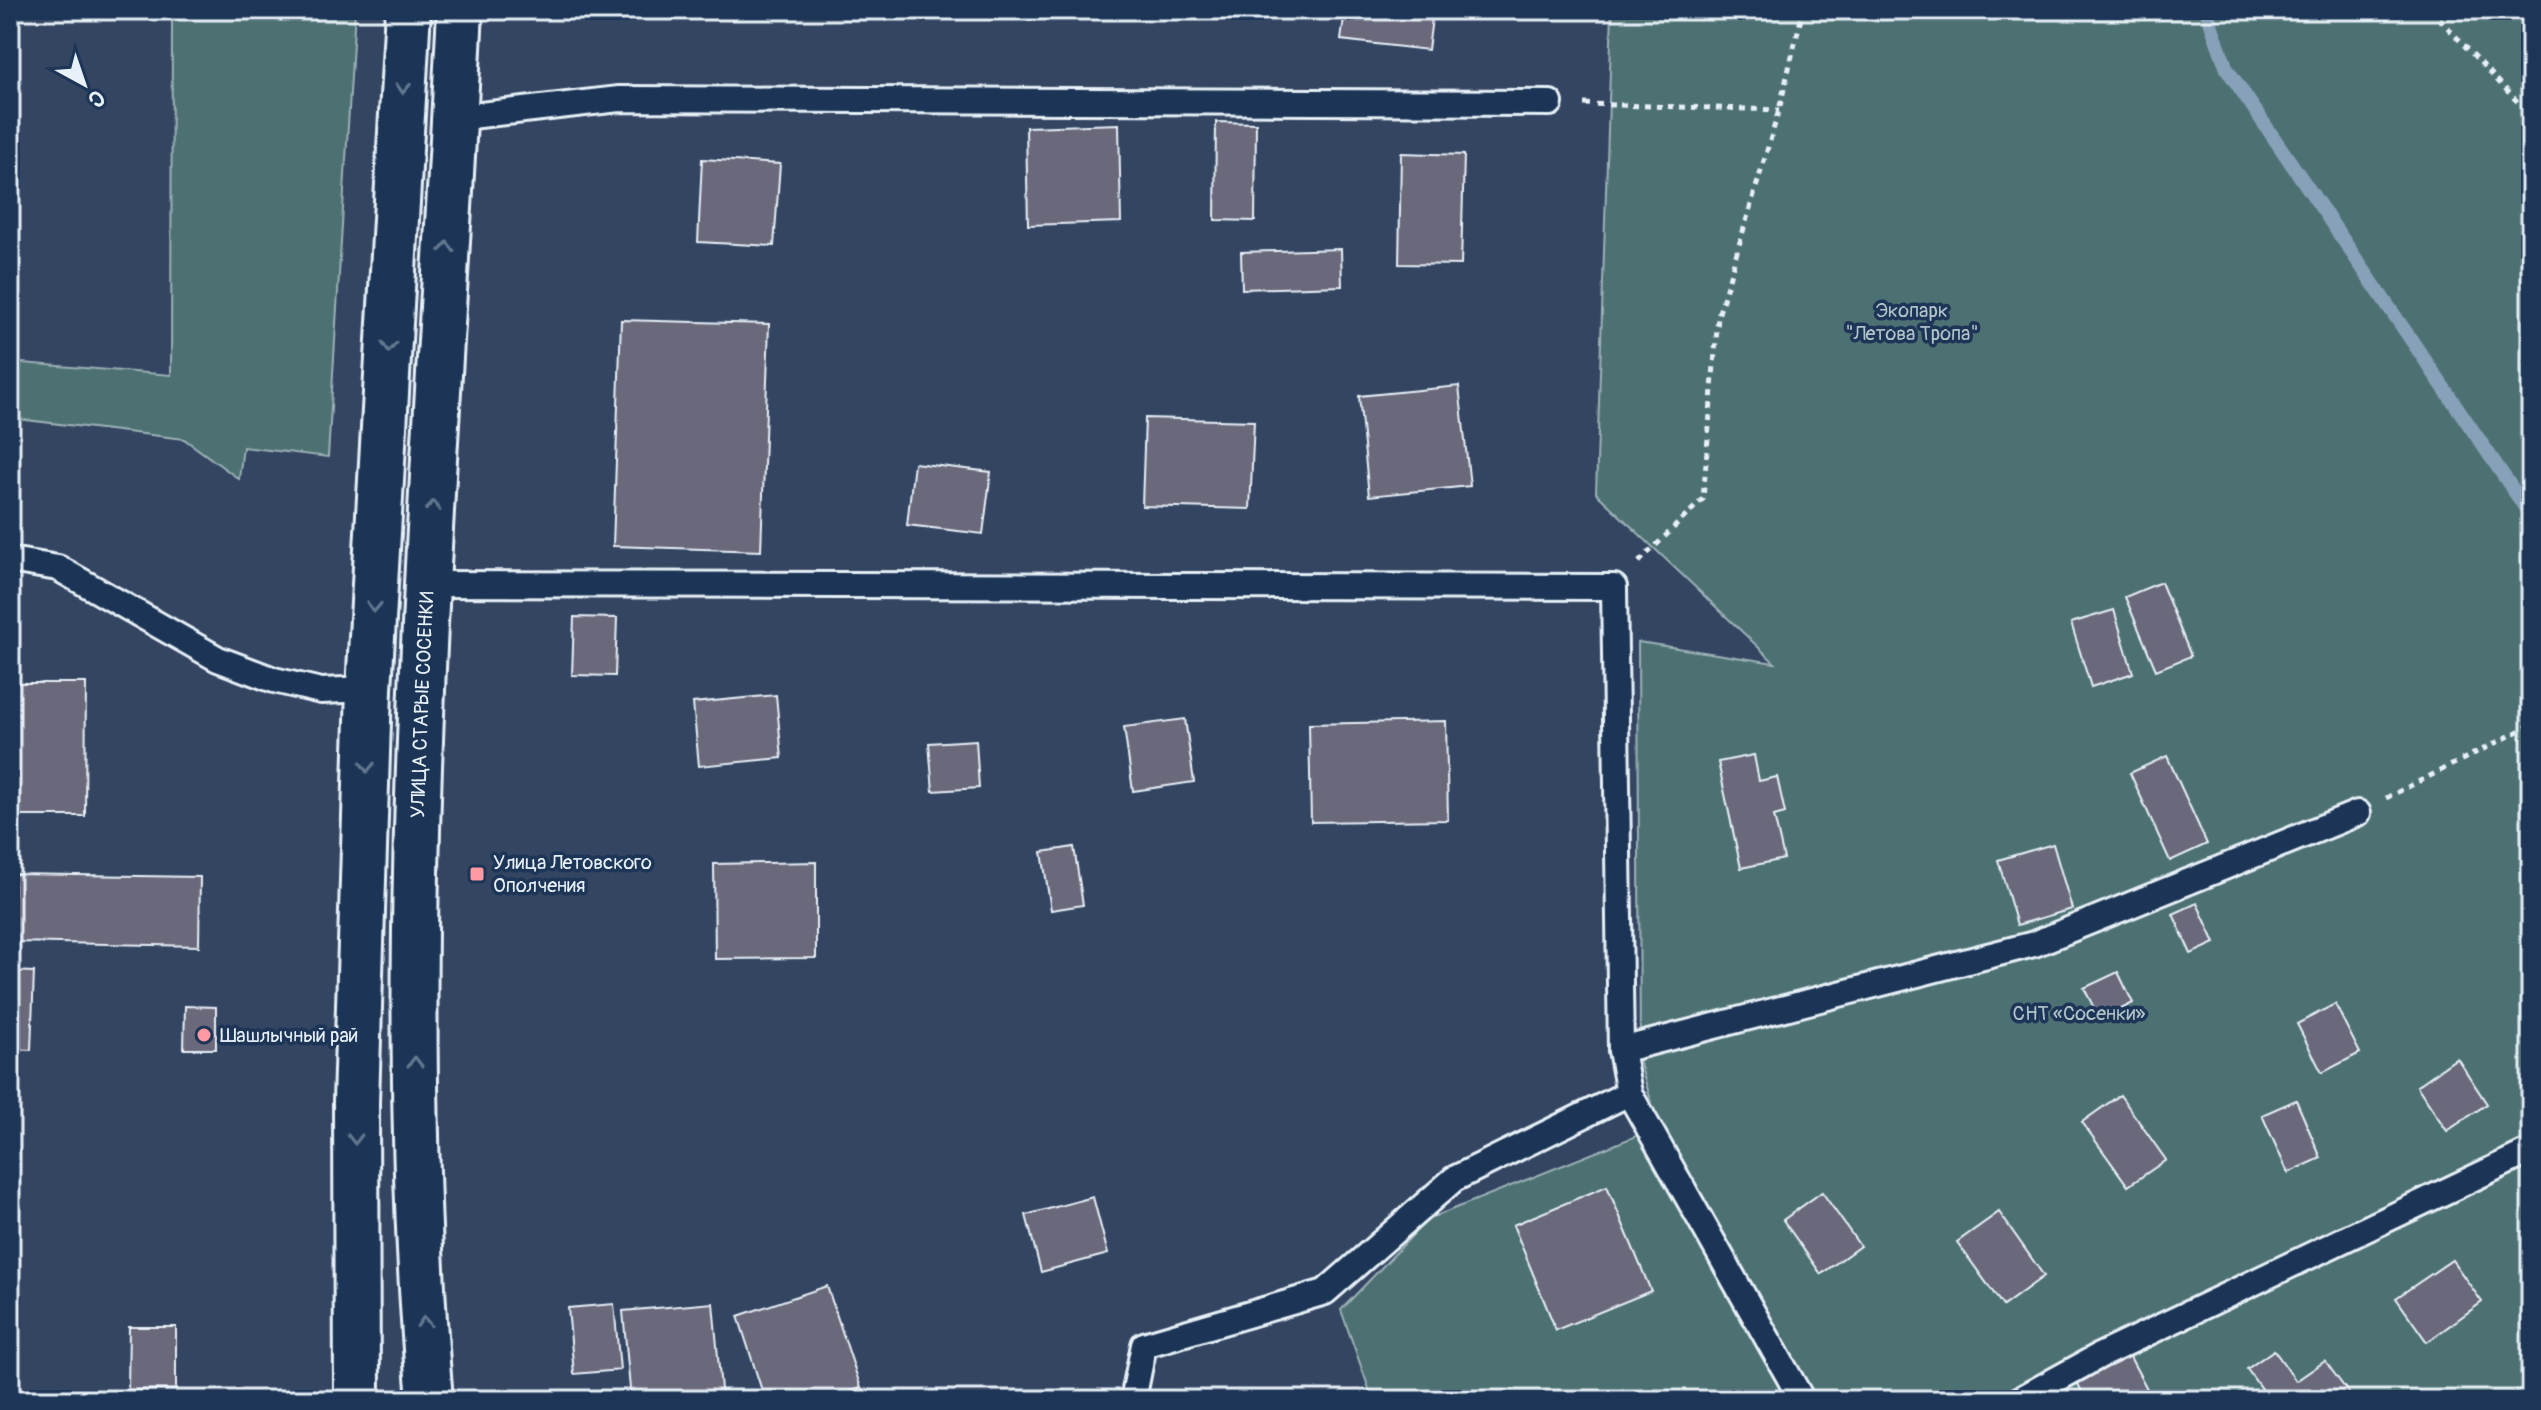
<svg xmlns="http://www.w3.org/2000/svg" width="2541" height="1410" font-family="Pangolin,sans-serif">
	<rect width="100%" height="100%" fill="#344562"/>
	<filter id="ink" filterUnits="userSpaceOnUse"><feTurbulence type="fractalNoise" baseFrequency=".0125" numOctaves="2"/><feDisplacementMap in="SourceGraphic" scale="16" xChannelSelector="R" yChannelSelector="G"/><feConvolveMatrix kernelMatrix="1 2 1 2 8 2 1 2 1" color-interpolation-filters="sRGB"/></filter>
	<g filter="url(#ink)">
		<g fill="#4e7173" stroke="#9bb1b6" stroke-width="2">
			<path d="M172,10H355L328,457L243,447L239,479L184,439L10,418V362L171,375Z"/>
			<path d="M1612,10H2531V1400H1373L1341,1310L1428,1219L1659,1127L1640,1064L1638,642L1775,663L1596,493Z"/>
		</g>
		<g fill="none" stroke-linecap="round" stroke-linejoin="round">
			<path stroke="#87a1b8" stroke-width="14" d="M2206,10L2227,69L2531,516"/>
		</g>
		<g fill="#6a697b" stroke="#e8f1f8" stroke-width="2">
			<path d="M991,10H1049V18L991,19Z"/>
			<path d="M1345,10H1433L1428,50L1341,40Z"/>
			<path d="M1216,122L1256,123L1255,221L1215,220Z"/>
			<path d="M1119,124L1121,222L1028,225L1026,127Z"/>
			<path d="M1401,153L1464,155L1461,265L1399,264Z"/>
			<path d="M702,159L780,164L774,246L698,242Z"/>
			<path d="M1341,249L1342,286L1242,289L1241,252Z"/>
			<path d="M621,320L769,324L761,551L613,546Z"/>
			<path d="M1459,386L1470,486L1369,496L1359,396Z"/>
			<path d="M1145,418L1254,421L1250,509L1142,506Z"/>
			<path d="M914,463L991,472L983,534L907,525Z"/>
			<path d="M2161,582L2191,656L2156,670L2125,597Z"/>
			<path d="M2114,610L2133,673L2091,687L2071,623Z"/>
			<path d="M574,617L617,618L615,676L572,675Z"/>
			<path d="M10,683H86L85,816H10Z"/>
			<path d="M776,695L782,758L699,766L693,703Z"/>
			<path d="M1185,719L1194,782L1133,791L1124,727Z"/>
			<path d="M1446,721L1448,820L1311,822L1309,724Z"/>
			<path d="M976,740L979,788L933,791L929,743Z"/>
			<path d="M1754,755L1759,781L1777,777L1785,813L1774,816L1784,859L1741,868L1718,762Z"/>
			<path d="M2167,756L2207,844L2170,861L2130,773Z"/>
			<path d="M2053,844L2072,909L2017,925L1998,860Z"/>
			<path d="M1074,847L1083,905L1051,910L1042,852Z"/>
			<path d="M816,862V958L715,959L714,864Z"/>
			<path d="M14,874L200,877L199,946L13,942Z"/>
			<path d="M2197,903L2215,943L2191,954L2173,914Z"/>
			<path d="M10,971L34,972L31,1050L10,1049Z"/>
			<path d="M2118,972L2133,1003L2100,1020L2084,988Z"/>
			<path d="M2335,1004L2360,1053L2322,1073L2297,1024Z"/>
			<path d="M185,1006L216,1007V1049H184Z"/>
			<path d="M2457,1058L2487,1104L2447,1131L2417,1086Z"/>
			<path d="M2120,1095L2166,1160L2128,1186L2082,1122Z"/>
			<path d="M2296,1100L2321,1158L2288,1173L2262,1115Z"/>
			<path d="M1607,1186L1651,1291L1556,1330L1513,1225Z"/>
			<path d="M1822,1192L1860,1246L1821,1274L1783,1220Z"/>
			<path d="M1093,1197L1108,1254L1041,1272L1026,1215Z"/>
			<path d="M1999,1212L2044,1276L2003,1306L1957,1242Z"/>
			<path d="M10,1214H14L16,1285H10Z"/>
			<path d="M2452,1260L2482,1302L2427,1342L2396,1298Z"/>
			<path d="M827,1286L861,1388L825,1400H765L738,1316Z"/>
			<path d="M713,1303L722,1400H631L623,1311Z"/>
			<path d="M614,1304L620,1370L574,1374L568,1308Z"/>
			<path d="M129,1327H176V1390H128Z"/>
			<path d="M2274,1350L2296,1381L2325,1361L2353,1399L2269,1400L2247,1369Z"/>
			<path d="M2129,1355L2153,1400H2086L2077,1382Z"/>
		</g>
		<g fill="none" stroke-linecap="round" stroke-linejoin="round">
			<defs>
				<g id="lane">
					<path d="M454,118L619,99L1550,103"/>
					<path d="M10,560L58,568L218,659L274,680L321,691L369,689"/>
					<path d="M429,584L1614,587L1621,1050L1629,1093L1802,1400"/>
					<path d="M1621,1050L2034,944L2358,813"/>
					<path d="M1133,1400L1144,1345L1325,1292L1454,1179L1629,1093"/>
					<path d="M2019,1400L2099,1356L2524,1154"/>
				</g>
				<g id="secondary">
					<path d="M357,1400L356,1102L369,689L408,10"/>
					<path id="s1" d="M430,1400C390,937 437,473 460,10"/>
				</g>
			</defs>
			<use href="#lane" stroke="#e8f1f8" stroke-width="30"/>
			<use href="#secondary" stroke="#e8f1f8" stroke-width="50"/>
			<g stroke="#e8f1f8" stroke-width="5" stroke-dasharray="6 6" stroke-linecap="butt">
				<path d="M2431,10L2531,116"/>
				<path d="M1584,104L1779,110"/>
				<path d="M1639,562L1703,499L1718,316L1779,110L1803,10"/>
				<path d="M2386,798L2531,725"/>
			</g>
			<use href="#lane" stroke="#1d3557" stroke-width="24"/>
			<use href="#secondary" stroke="#1d3557" stroke-width="44"/>
		</g>
		<defs><path id="oneway-chevron" d="M-2-3.5L2.5 0L-2 3.5" fill="none" stroke-width="1.6" stroke-linecap="round" stroke-linejoin="round" transform="scale(2)"/></defs>
		<g stroke="#64778f">
			<use href="#oneway-chevron" transform="translate(403 88) rotate(93)"/>
			<use href="#oneway-chevron" transform="translate(447 247) rotate(-87)"/>
			<use href="#oneway-chevron" transform="translate(389 347) rotate(93)"/>
			<use href="#oneway-chevron" transform="translate(433 506) rotate(-87)"/>
			<use href="#oneway-chevron" transform="translate(374 607) rotate(93)"/>
			<use href="#oneway-chevron" transform="translate(367 767) rotate(92)"/>
			<use href="#oneway-chevron" transform="translate(415 1062) rotate(-90)"/>
			<use href="#oneway-chevron" transform="translate(355 1139) rotate(90)"/>
			<use href="#oneway-chevron" transform="translate(424 1322) rotate(-93)"/>
		</g>
	</g>
	<g fill="#ff9aa2" stroke="#1d3557" stroke-width="3">
		<rect x="469" y="866" width="16" height="16" rx="4"/>
		<circle cx="204" cy="1035" r="8"/>
	</g>
	<g text-anchor="middle" stroke-width="7" stroke-linejoin="round" paint-order="stroke">
		<g font-size="20" fill="#b2c4c9" stroke="#1d3557">
			<text x="1912" y="317">Экопарк<tspan x="1912" dy="23">"Летова Тропа"</tspan></text>
			<text x="2079" y="1020">СНТ «Сосенки»</text>
		</g>
		<g font-size="20" fill="#e8f1f8" stroke="#1d3557">
			<text dy="7" stroke="none"><textPath href="#s1" startOffset="696">УЛИЦА СТАРЫЕ СОСЕНКИ</textPath></text>
		</g>
		<g font-size="20" fill="#e8f1f8" stroke="#1d3557" text-anchor="start">
			<text x="493" y="869">Улица Летовского<tspan x="493" dy="23">Ополчения</tspan></text>
			<text x="220" y="1042">Шашлычный рай</text>
		</g>
	</g>
	<rect width="2541" height="1410" fill="none" stroke="#1d3557" stroke-width="40"/>
	<rect x="20" y="20" width="2501" height="1370" fill="none" stroke="#e8f1f8" stroke-width="3" filter="url(#ink)"/>
	<g transform="translate(84 84) rotate(140)" stroke="#1d3557" stroke-width="6" paint-order="stroke">
	<path d="M0-6L14 30L0 20L-14 30Z" fill="#e8f1f8"/>
	<text y="-12" font-size="22" font-weight="bold" text-anchor="middle" fill="#e8f1f8">С</text>
	</g>
</svg>
